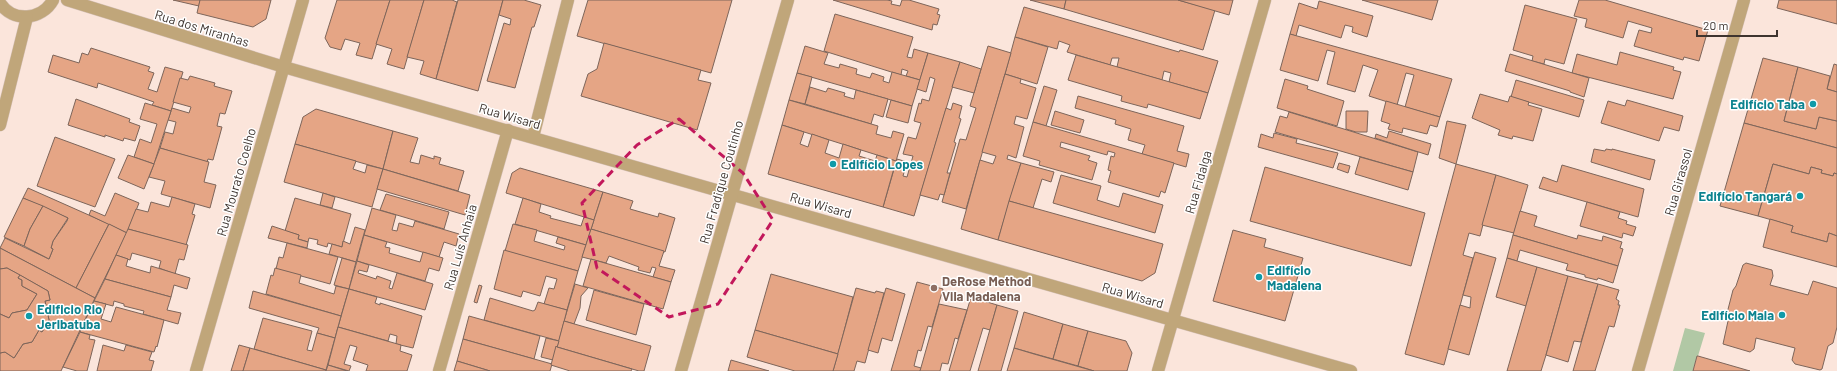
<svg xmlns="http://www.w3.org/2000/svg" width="1837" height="371" font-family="Barlow,sans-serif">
	<rect width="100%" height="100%" fill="#fbe5db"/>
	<path fill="#b1c8a5" d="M1685,328L1705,333L1698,356H1697L1693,371H1673Z"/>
	<g fill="#e5a585" stroke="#7d655a">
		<path d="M173,0H200L199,6Z"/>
		<path d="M200,0H271L266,19L253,27L197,13Z"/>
		<path d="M337,0H390L372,59L356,55L360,43L345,39L341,50L330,47L325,38Z"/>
		<path d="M390,0H424L404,69L387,64L392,49L376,44Z"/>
		<path d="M424,0H452L457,2L436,79L420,74L424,61L407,57Z"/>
		<path d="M458,0H503L478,91L436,79Z"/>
		<path d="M503,0H524L541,5L534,27H532L515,88L487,81L504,23L510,25L511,19L499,15Z"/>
		<path d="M588,0H732L711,73L577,36Z"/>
		<path d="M833,0H887L892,1L891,4L900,6L902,0H909L939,9L937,14L940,15L937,25L933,24L932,30Z"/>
		<path d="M1030,0H1066L1064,9Z"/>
		<path d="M1066,0H1178L1215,10L1203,50L1064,9Z"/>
		<path d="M1178,0H1233L1229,15Z"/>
		<path d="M1362,0H1438L1432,20Z"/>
		<path d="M1579,0H1605L1708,30L1699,61L1684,57L1683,60L1634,46L1639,30L1651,33L1652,28L1628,21L1623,38L1585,27L1587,19L1574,16Z"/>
		<path d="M1779,0H1837V24L1777,8Z"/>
		<path d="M1319,1L1373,16L1367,37L1352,32L1353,27L1345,25L1341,38L1299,25L1296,36L1290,34L1299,3L1317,9Z"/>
		<path d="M1525,5L1577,19L1564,64L1545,59L1544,64L1532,61L1533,56L1513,50Z"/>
		<path d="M1024,7L1179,52L1180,50L1218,61L1208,93L1169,82L1171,73L1164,71L1162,80L1117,67L1119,58H1112L1110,65L1067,52L1070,45L1059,41L1057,49L1015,37Z"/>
		<path d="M835,14L913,37L907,57L912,58L914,49L928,53L920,80L906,76L908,71L902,69L901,75L824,51Z"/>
		<path d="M1290,34L1452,79L1440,117L1405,107L1414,75L1406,73L1397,105L1369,96L1378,70L1363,65L1355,92L1327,84L1335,52L1327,50L1318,81L1280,70Z"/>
		<path d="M1015,37L1048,47L1037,84L1005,74Z"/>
		<path d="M604,43L701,70L698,80L711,83L697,130L581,96L588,74L597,69Z"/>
		<path d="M805,46L828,53L824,64L839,68L840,64L857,69L856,74L870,78L872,73L884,77L883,81L889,83L892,72L920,80L912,106L797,73Z"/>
		<path d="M988,46L1011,53L966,209L942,202L960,139L966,140L976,108L970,106Z"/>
		<path d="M91,48L150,67L148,71L154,73L148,89L157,92L165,67L183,72L171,111L152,105L154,102L98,83L97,88L48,72L53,55L79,63L82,53L88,55Z"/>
		<path d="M1620,52L1674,67L1673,70L1681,72L1673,99L1572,73L1577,54L1617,65Z"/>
		<path d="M928,53L960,62L914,216L883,207L897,159L907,162L903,176L907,177L913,156L903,154L908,137L916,139L921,123L914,121L919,103L921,104L922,99L929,101L935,79L930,77L926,92L917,89Z"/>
		<path d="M1510,54L1589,78L1584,97L1570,92V91L1505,71Z"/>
		<path d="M1076,55L1208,93L1200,119L1148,104L1147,108L1121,101L1122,96L1068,80Z"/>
		<path d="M1763,58L1798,67L1784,121L1816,129L1819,117L1837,121V148L1744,123Z"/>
		<path d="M960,62L981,69L974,93L952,87Z"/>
		<path d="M1834,64L1837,65V92L1827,89Z"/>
		<path d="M1798,67L1830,76L1827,89L1837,92V121L1819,117L1816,129L1784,121Z"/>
		<path d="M797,73L812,77L805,104L789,100Z"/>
		<path d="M1005,74L1021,79L1020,83L1036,88L1027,119L1016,116L1014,124L1024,127L1016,158L1008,155L1007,159L1021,163L998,240L961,229L980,160L993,164L996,156L982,152Z"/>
		<path d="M190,76L215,83L214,86L232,91L225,114L220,113L217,126L222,127L213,160L208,159L207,162L160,148L165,132L173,134L176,122L168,120L172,108L189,113L191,107L173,102L180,78L188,80Z"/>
		<path d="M1285,79L1308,86L1307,89L1344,101L1337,126L1277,108Z"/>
		<path d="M1516,80L1584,100L1579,117L1511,97Z"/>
		<path d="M1044,86L1057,90L1046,126L1033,122Z"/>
		<path d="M810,87L826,92L828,88L845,93L844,96L854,99L856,90L888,99L883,117L874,114L871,124L805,104Z"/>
		<path d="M1480,94L1508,102L1510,96L1529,102L1528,105L1542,109L1533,141L1513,136L1512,139L1498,135L1500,130L1472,118Z"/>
		<path d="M1078,96L1184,126L1177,151L1189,154L1186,167L1142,154L1145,145L1128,140L1131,129L1115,124L1116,120L1075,108Z"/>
		<path d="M76,99L130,119L129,122L140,126L135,141L124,138L123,141L105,135V137L68,125Z"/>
		<path d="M789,100L878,126L876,134L891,138L893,131L904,134L896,161L782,125Z"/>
		<path d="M891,100L912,106L908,123L886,117Z"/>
		<path d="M1627,100L1683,116L1679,131L1664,127L1659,141L1601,123L1608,101L1625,106Z"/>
		<path d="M1386,101L1440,117L1437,127L1430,125L1427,134L1403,128L1402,133L1388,129L1390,124L1381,121Z"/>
		<path d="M145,103L171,111L154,164L134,157L140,139L151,143L157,124L140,119Z"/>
		<path d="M953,103L962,106L959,118L961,119L954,142L956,143L947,173H950L944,195L940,194L938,200L920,195L946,108L951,110Z"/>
		<path d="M316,109L393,131L383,169L295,144L303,117Z"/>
		<path d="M1055,111L1084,120L1080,133L1051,125Z"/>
		<path d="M1346,111H1368L1367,132H1356L1346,129Z"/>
		<path d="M1289,112L1418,152L1413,172L1275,132L1280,116L1287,118Z"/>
		<path d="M1447,121L1466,125L1456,164L1439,158Z"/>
		<path d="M1033,122L1174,163L1165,193L1161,191L1159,197L1108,182L1111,171L1108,170L1111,156L1114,157L1115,153L1108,151L1107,155L1061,142L1060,147L1090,156L1088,160L1097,163L1092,180L1039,165L1040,161L1023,156Z"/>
		<path d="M1744,123L1837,148V174L1834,173L1833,176L1821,173L1822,170L1811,167L1809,174L1773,164L1758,216L1720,206Z"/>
		<path d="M782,125L804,132L800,144L808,147L812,134L829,140L825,153L839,158L843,144L861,150L859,156L875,161L877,155L896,161L883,207L768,174Z"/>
		<path d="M393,131L418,138L410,162L419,164L421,155L434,159V156L441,158L439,164L464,171L458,191L383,169Z"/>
		<path d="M1389,131L1431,144L1428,155L1375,138L1376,134L1387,138Z"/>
		<path d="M1274,133L1297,139L1296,143L1338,153L1333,168L1258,147L1261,134L1273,138Z"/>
		<path d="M55,137L115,159L95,207L37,186Z"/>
		<path d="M295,144L356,161L353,169L365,173L367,165L383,169L372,207L284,182Z"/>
		<path d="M160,148L209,162L204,182L216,185L210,208L161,194L165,181L149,177Z"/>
		<path d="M1594,149L1605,151L1606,149L1612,150V149L1655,160L1650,180L1591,162Z"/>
		<path d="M128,155L154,164L144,189L118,178Z"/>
		<path d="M1360,157L1413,172L1408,190L1355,174Z"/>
		<path d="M1021,163L1054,172L1051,182L1042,179L1033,208L1009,201Z"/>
		<path d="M1339,163L1350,166L1348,173L1337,169Z"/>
		<path d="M1456,164L1496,175L1480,236L1469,233L1463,255L1473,258L1444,365L1405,354Z"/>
		<path d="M1773,164L1809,174L1811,167L1822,170L1821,173L1833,176L1834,173L1837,174V236L1829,233L1827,242L1791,232L1793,226L1758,216Z"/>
		<path d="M1562,165L1644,189L1638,217L1539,188L1543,177L1557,182Z"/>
		<path d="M1265,167L1425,213L1411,266L1250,221Z"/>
		<path d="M520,168L603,192L594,220L506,193L512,173Z"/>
		<path d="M383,169L470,195L465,215L377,189Z"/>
		<path d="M1061,175L1101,186L1097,200L1119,207L1123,193L1163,205L1155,233L1053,203Z"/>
		<path d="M1496,175L1528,185L1514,233L1482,225Z"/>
		<path d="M28,188L109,224L76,288L0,248L5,238L49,259L53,249L51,248L53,241L67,221L68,218L23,198Z"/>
		<path d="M603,192L633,201L630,209L658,217L659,213L675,218L665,252L591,229Z"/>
		<path d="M115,193L139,203L127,233L89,215L91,210L105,216Z"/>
		<path d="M323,193L335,197L332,208L320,205Z"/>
		<path d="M386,194L449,212L444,229L380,210Z"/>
		<path d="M172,197L195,204L192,214L195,215L186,245L128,229L136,209L148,212L151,202L169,207Z"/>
		<path d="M23,198L43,206L30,229L24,246L4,237Z"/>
		<path d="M295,198L351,214L342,247L328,243L327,247L317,244L318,240L309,238L308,242L298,239L299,235L285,231Z"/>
		<path d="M523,198L541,204L539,212L551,216L550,218L581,226L584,217L594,220L586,245L515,224Z"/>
		<path d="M1009,201L1163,244L1155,273L1142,281L998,240Z"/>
		<path d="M1587,202L1620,212L1618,218L1627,221L1626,224L1636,227L1633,236L1623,233L1622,238L1580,226Z"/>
		<path d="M43,206L68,218L53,241L51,248L53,249L49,259L24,246L30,229Z"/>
		<path d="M372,208L396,215L392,230L397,231L399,223L413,227L415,221L459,234L456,246L444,242L439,257L364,235Z"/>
		<path d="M1520,211L1537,216L1534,226L1577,239L1578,235L1602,241L1603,236L1622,242L1620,248L1623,249L1618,266L1513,235Z"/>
		<path d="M1770,219L1793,226L1791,232L1827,242L1829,233L1837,236V267L1763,247Z"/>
		<path d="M109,224L127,233L95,298L76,288Z"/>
		<path d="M513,224L537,230L534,241L564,250L565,246L556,243L558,237L586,245L578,271L505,251Z"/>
		<path d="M272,226L299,235L298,239L308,242L307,248L268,238Z"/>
		<path d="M355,227L365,230L356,262L329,254L332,244L342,247L343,241L350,244Z"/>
		<path d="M128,229L188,245L184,260L179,259L175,274L159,268L161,261L132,253L130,260L116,255Z"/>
		<path d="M591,229L664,251L659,266L675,270L671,282L653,277L656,268L652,267L650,273L638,270L639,267L609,256L606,263L582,257Z"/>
		<path d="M1233,230L1266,239L1264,247L1303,258L1285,321L1213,301Z"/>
		<path d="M364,235L387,242L385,247L390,248L389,253L420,262L423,252L443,258L439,271L429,268L425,281L357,261Z"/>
		<path d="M1513,235L1618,266L1613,283L1598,278L1597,280L1585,277V275L1566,270L1568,264L1520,250L1517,261L1507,258Z"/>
		<path d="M287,243L338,257L330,284L276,269L279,257L283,258Z"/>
		<path d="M0,248L95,298L61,371H0V353L5,352L14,358L23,344L32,342L39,330L42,332L49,320L45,301L50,300L48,291L7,268L0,269Z"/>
		<path d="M504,250L578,271L567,310L544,304L549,288L554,289L557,279L546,276L540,296L523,291L521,297L494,289Z"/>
		<path d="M1475,252L1496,258L1469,355L1448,349L1460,305L1470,308L1471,297L1463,295Z"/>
		<path d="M116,255L128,259L126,266L150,273L151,266L190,278L187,289L174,285L171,297L105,279Z"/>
		<path d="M342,258L356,262L349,289L334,285Z"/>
		<path d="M1507,258L1537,267L1526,306L1496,297Z"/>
		<path d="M591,259L671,282L663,309L583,286Z"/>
		<path d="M357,261L369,265L367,272L359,270L358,273L376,279L377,276L391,281L389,288L392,289L397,273L433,284L425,310L349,289Z"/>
		<path d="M1746,263L1772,270L1773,276L1770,285L1808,295L1813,281L1837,288V327L1833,343L1828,346L1822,369L1820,370L1795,364L1792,360L1795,348L1756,338L1754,349L1750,352L1723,344L1728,321L1726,317L1733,290L1736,286L1743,265Z"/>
		<path d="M1537,267L1568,276L1546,355L1541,371H1507Z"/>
		<path d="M7,268L20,275L18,278L22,280V286L37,294L27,310L12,313L9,318L0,314V269Z"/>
		<path d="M275,268L301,275L299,283L334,294L336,286L349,289L341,316L266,294L271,275L273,276Z"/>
		<path d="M771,274L853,297L838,354L755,330Z"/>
		<path d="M20,275L48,291L50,300L45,301L49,320L42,332L39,330L32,342L23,344L14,358L5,352L0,353V314L9,318L12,313L27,310L37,294L22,286V280L18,278Z"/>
		<path d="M1568,276L1598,284L1581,342L1574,341L1568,362L1546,355Z"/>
		<path d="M105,279L171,297L167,310L181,313L178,324L143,314L144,311L124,306V304L114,301L113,306L94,301Z"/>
		<path d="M917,282L943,289L932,327L928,326L921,351L918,350L914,366L921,368L920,371H891Z"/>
		<path d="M575,284L588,288L581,296L580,308L574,324L564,321Z"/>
		<path d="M1598,284L1619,290L1616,299L1619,301L1618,305H1620L1614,327L1609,326L1595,371H1573Z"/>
		<path d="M479,285L482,286L477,303L474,302Z"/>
		<path d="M856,288L875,293L876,291L884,293L865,363L857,361L854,371H833Z"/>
		<path d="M886,288L905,294L892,341L882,338L878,353L868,350Z"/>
		<path d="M349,289L377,297L375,303L380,305V303L422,316L413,348L396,344L397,336L390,334L388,341L338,327Z"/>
		<path d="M594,290L644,304L636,335L586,320Z"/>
		<path d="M253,291L341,316L335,338L317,333L319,328L249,308Z"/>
		<path d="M971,297L997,305L990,330L983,328L970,371H949Z"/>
		<path d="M490,298L533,311L535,310L538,302L567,310L559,341L484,320Z"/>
		<path d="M94,301L106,304L101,319L111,322L116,307L164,320L157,347L156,346L154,352L80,332Z"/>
		<path d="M939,304L967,310L958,339L955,338L948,364L942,363L940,371H920Z"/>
		<path d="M997,305L1018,311L1001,371H978Z"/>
		<path d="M1024,312L1063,324L1053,359L1014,348Z"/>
		<path d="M469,316L540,336L534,359L463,339Z"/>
		<path d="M263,318L312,331L307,350L312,351L317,333L335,338L326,370L254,349Z"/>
		<path d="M564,321L651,346L644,371H639L557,347Z"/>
		<path d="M1063,324L1088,331L1078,366L1053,359Z"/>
		<path d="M338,327L401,345L400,351L412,355L407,371H366L368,365L353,360L357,347L350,345L344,364L351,366L349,371L328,365Z"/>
		<path d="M755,330L838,354L833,371H795L747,357Z"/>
		<path d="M1088,331L1126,341L1132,353L1127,371H1094L1078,366Z"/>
		<path d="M80,332L90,335L89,339L95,340L87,371H77L63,367Z"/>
		<path d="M546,338L559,341L553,360L541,357Z"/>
		<path d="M463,339L552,364L550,371H490L457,361Z"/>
		<path d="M103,345L124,351L126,345L152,352L149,360L154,361L151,371H97Z"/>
		<path d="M239,345L250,348L243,371H231Z"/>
		<path d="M556,346L557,347L632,369L631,371H570L551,365Z"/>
		<path d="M250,348L326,370V371H243Z"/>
		<path d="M1014,348L1034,354L1094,371H1007Z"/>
		<path d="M1697,356H1698L1750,371H1693Z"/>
		<path d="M731,360L769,371H728Z"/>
		<path d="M457,361L490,371H454Z"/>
		<path d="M328,365L347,371H326Z"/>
	</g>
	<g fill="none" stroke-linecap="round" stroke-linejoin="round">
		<defs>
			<g id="minor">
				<path d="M67,0L284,67L1351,371"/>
				<path d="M0,3C13,23 42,20 53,0"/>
				<path d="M0,125L27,17"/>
				<path d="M533,137L568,0"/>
				<path d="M196,371L303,0"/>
				<path d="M439,371L508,130"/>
				<path d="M681,371L788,0"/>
				<path d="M1158,371L1265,0"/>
				<path d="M1638,371L1744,0"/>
			</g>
		</defs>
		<use href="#minor" stroke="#d5c2b9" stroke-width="13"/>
		<use href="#minor" stroke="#c0a67a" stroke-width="12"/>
	</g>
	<path fill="none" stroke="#c2185b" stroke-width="3" stroke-dasharray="8 5" stroke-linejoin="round" d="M679,119L743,173L773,220L718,304L669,317L597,268L582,203L637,145Z"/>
	<g fill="#0f9aa8" stroke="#fff" stroke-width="1.5">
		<circle cx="1813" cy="104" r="4"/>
		<circle cx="833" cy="164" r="4"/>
		<circle cx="1800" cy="196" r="4"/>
		<circle cx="1259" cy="277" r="4"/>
		<circle cx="1782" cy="315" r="4"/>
		<circle cx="29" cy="316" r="4"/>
	</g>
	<circle fill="#8d6e63" stroke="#fff" stroke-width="1.5" cx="934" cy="288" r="4"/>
	<g text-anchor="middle" stroke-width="3" stroke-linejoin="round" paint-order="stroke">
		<g font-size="13" fill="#3e342f" stroke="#fff">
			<text transform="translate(202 28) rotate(17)" y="5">Rua dos Miranhas</text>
			<text transform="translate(510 116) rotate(16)" y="5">Rua Wisard</text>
			<text transform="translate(236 182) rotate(-74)" y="5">Rua Mourato Coelho</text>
			<text transform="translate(721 182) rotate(-74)" y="5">Rua Fradique Coutinho</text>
			<text transform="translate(1198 182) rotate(-74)" y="5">Rua Fidalga</text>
			<text transform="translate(1678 182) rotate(-74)" y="5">Rua Girassol</text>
			<text transform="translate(821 205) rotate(16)" y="5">Rua Wisard</text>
			<text transform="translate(460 247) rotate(-74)" y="5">Rua Luís Anhaia</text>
			<text transform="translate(1133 295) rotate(16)" y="5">Rua Wisard</text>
		</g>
		<g font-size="13" font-weight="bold" fill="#0d838f" stroke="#fff" text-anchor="end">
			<text x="1805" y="109">Edifício Taba</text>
			<text x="841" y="169" text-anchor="start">Edifício Lopes</text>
			<text x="1792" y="201">Edifício Tangará</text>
			<text x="1267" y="275" text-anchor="start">Edifício<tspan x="1267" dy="15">Madalena</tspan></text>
			<text x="37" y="314" text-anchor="start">Edificio Rio<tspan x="37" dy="15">Jeribatuba</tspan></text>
			<text x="1774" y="320">Edifício Maia</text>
		</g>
		<g font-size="13" font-weight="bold" fill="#785e54" stroke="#fff" text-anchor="start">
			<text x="942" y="286">DeRose Method<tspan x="942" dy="15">Vila Madalena</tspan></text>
		</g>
	</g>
	<path d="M1697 30v6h80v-6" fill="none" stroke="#3e342f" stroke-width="2"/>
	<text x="1703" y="30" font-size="12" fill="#3e342f" stroke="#ffffff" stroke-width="3" paint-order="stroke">20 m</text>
</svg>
